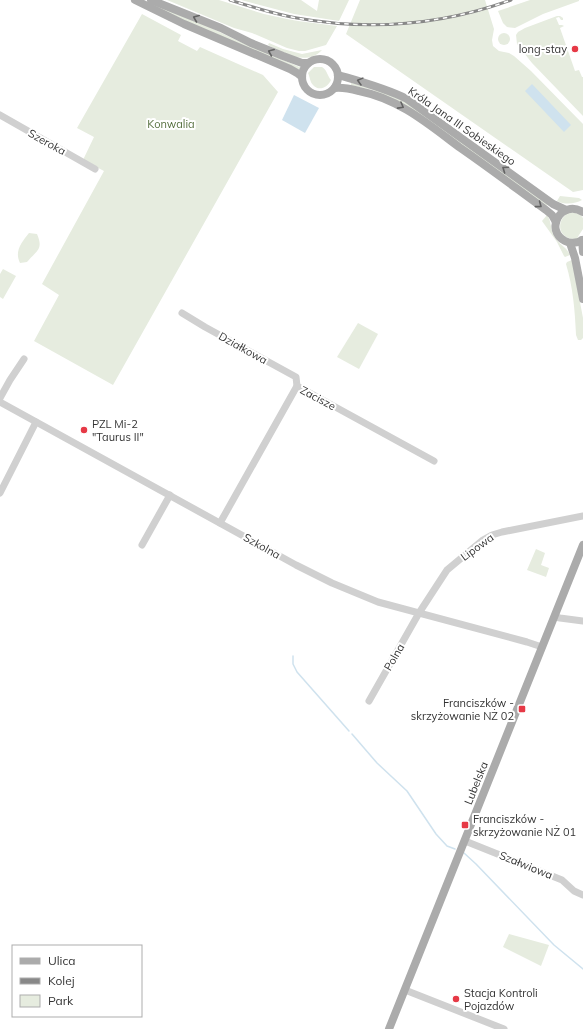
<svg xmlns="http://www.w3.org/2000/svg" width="583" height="1029" font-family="Mulish,sans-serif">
	<rect width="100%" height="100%" fill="#fff"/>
	<g fill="#e6ecdf">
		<path d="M143,0L199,22L238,41L302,68L300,70L193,25Z"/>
		<path d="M167,0H219L264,14L287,19L298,21L337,26L326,45L305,51H299L287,48L252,33L234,28Z"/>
		<path d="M241,0H301L317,11L319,0H349L339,21L294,14Z"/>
		<path d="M360,0H485L494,29L492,40L493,46L499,51L509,53L514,56L531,71L583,124V190L573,192L346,34Z"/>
		<path d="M530,0H579V1L543,14L515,28L507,27L503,23L498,11Z"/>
		<path d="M142,14L181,35L178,41L197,51L200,47L263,75L278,92L113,385L34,341L59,295L42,284L104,171L83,160L94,137L77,128Z"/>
		<path d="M557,16H560L563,18V20H561L559,17L556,18L559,25H562L564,26L560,28L575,71L579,70L582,77H583V116L532,63L517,44L516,35L518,32L525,28Z"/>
		<circle cx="504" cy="39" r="6"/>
		<path d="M269,43L283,49L302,54L322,50C307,66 284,54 268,45Z"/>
		<path d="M314,67H322C327,70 327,75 331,80C328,87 319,92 313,85C310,82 310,77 308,73Z"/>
		<path d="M351,83L374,88L407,103L548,204L547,206L373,90L351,85Z"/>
		<path d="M560,196L579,198L582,200C575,204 565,205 557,201Z"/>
		<path d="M569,212L580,214L583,218V229L579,235L577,239C559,240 554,222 569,212Z"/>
		<path d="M547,215C552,222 550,229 554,236C558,244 566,246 570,255L565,257L564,256L557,242L542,221Z"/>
		<path d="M29,233L37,234C44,250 36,251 27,262L20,263C14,251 22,242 29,233Z"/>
		<path d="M572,260L583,318V338L581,340H578L576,335C575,311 573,287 566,264L567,262Z"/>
		<path d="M3,269L16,276L3,299L0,297V274Z"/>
		<path d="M358,323L378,334L359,369L337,357Z"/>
		<path d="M536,549L545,553L541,565L549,568L546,577L527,570Z"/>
		<path d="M509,934L549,945L541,966L503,947Z"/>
	</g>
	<g fill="#cfe2ee">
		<path d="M532,84L571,125L564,132L525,91Z"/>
		<path d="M294,95L319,108L305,133L282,120Z"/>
	</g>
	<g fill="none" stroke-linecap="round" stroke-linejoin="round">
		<g stroke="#cfe2ee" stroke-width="1.5">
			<path d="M293,656V664L297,672L349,731"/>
			<path d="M352,734L377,763L407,791L436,834L447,846L455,849"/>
			<path d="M464,853L476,864L554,945L583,969"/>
		</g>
		<g stroke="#d0d0d0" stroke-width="7">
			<path d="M0,115L95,169"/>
			<path d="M182,313L205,327L296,377L297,386"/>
			<path d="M0,398L10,380L24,359"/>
			<path d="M0,402L296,565L332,583L378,602L527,642L542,647"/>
			<path d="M0,493L36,422"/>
			<path d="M220,523L297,386L434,461"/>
			<path d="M142,545L170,495"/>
			<path d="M555,617L560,618L583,621"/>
			<path d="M369,701L419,613L447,570L483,540L492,535L502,532L583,516"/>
			<path d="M465,841L562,880L574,891L583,895"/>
			<path d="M405,990L504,1029"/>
		</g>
		<g stroke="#ababab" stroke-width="8">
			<path d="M135,0L184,24L290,69L297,73L302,77"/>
			<path d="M151,0L221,28L251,43L283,56L302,63H308"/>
			<circle cx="320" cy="77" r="18"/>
			<path d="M338,75C362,82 385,88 407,99L553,204L566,210"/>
			<path d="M335,88C343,87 351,89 359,91C399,99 427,123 459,147C488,167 517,189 546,210L552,215L556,222"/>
			<path d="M583,212C561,199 544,230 565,241C571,244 577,243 583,240"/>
			<path d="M582,240L583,252"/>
			<path d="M570,243L575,258L583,299"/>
			<path d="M389,1029L583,545"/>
		</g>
		<defs>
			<path id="rail" d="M230,0C252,7 274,14 297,18C369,31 442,25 511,0"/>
		</defs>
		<use href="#rail" stroke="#888" stroke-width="3"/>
		<use href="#rail" stroke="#fff" stroke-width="1.5" stroke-dasharray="4.5" stroke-linecap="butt"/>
	</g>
	<defs><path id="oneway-chevron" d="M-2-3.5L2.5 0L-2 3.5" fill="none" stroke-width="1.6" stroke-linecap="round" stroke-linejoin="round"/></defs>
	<g stroke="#636363">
		<use href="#oneway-chevron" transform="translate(196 18) rotate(-158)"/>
		<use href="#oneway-chevron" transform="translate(271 52) rotate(-157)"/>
		<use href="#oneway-chevron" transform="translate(360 81) rotate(-165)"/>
		<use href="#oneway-chevron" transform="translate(401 106) rotate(29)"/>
		<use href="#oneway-chevron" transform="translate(505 169) rotate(-145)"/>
		<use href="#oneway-chevron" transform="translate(539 205) rotate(37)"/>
	</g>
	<g fill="#e63946" stroke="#fff" stroke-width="1.5">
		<circle cx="575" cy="49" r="4"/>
		<circle cx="84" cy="430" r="4"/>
		<rect x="518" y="705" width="8" height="8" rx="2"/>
		<rect x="461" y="821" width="8" height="8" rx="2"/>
		<circle cx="456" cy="999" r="4"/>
	</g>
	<g text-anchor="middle" stroke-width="4" stroke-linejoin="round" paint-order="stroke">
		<g font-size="11" fill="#333" stroke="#fff" text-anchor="start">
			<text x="567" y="53" text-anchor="end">long-stay</text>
			<text x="92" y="428">PZL Mi-2<tspan x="92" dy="13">"Taurus II"</tspan></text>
			<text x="514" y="707" text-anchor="end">Franciszków -<tspan x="514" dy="13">skrzyżowanie NŻ 02</tspan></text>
			<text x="473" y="823">Franciszków -<tspan x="473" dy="13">skrzyżowanie NŻ 01</tspan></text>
			<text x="464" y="997">Stacja Kontroli<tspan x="464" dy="13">Pojazdów</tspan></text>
		</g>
		<g font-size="11" fill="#56703f" stroke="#fff">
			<text x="171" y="128">Konwalia</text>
		</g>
		<g font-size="11" fill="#333" stroke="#fff">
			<text transform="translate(462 126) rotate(35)" y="4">Króla Jana III Sobieskiego</text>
			<text transform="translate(47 142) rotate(29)" y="4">Szeroka</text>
			<text transform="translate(243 348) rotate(29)" y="4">Działkowa</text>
			<text transform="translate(318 398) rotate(28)" y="4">Zacisze</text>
			<text transform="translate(262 546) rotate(29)" y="4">Szkolna</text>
			<text transform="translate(477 547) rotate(-36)" y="4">Lipowa</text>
			<text transform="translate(394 657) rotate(-60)" y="4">Polna</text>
			<text transform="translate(476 783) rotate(-68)" y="4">Lubelska</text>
			<text transform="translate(526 865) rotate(22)" y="4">Szałwiowa</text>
		</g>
	</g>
	<rect x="12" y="945" width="130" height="72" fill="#ffffff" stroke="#adadad"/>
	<rect x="20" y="958" width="20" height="6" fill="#ababab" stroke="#adadad"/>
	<text x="48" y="965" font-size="12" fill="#333333">Ulica</text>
	<rect x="20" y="978" width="20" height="6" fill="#888888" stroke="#adadad"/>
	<text x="48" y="985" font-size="12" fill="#333333">Kolej</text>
	<rect x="20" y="995" width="20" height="12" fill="#e6ecdf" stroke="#adadad"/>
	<text x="48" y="1005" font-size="12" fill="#333333">Park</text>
</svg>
